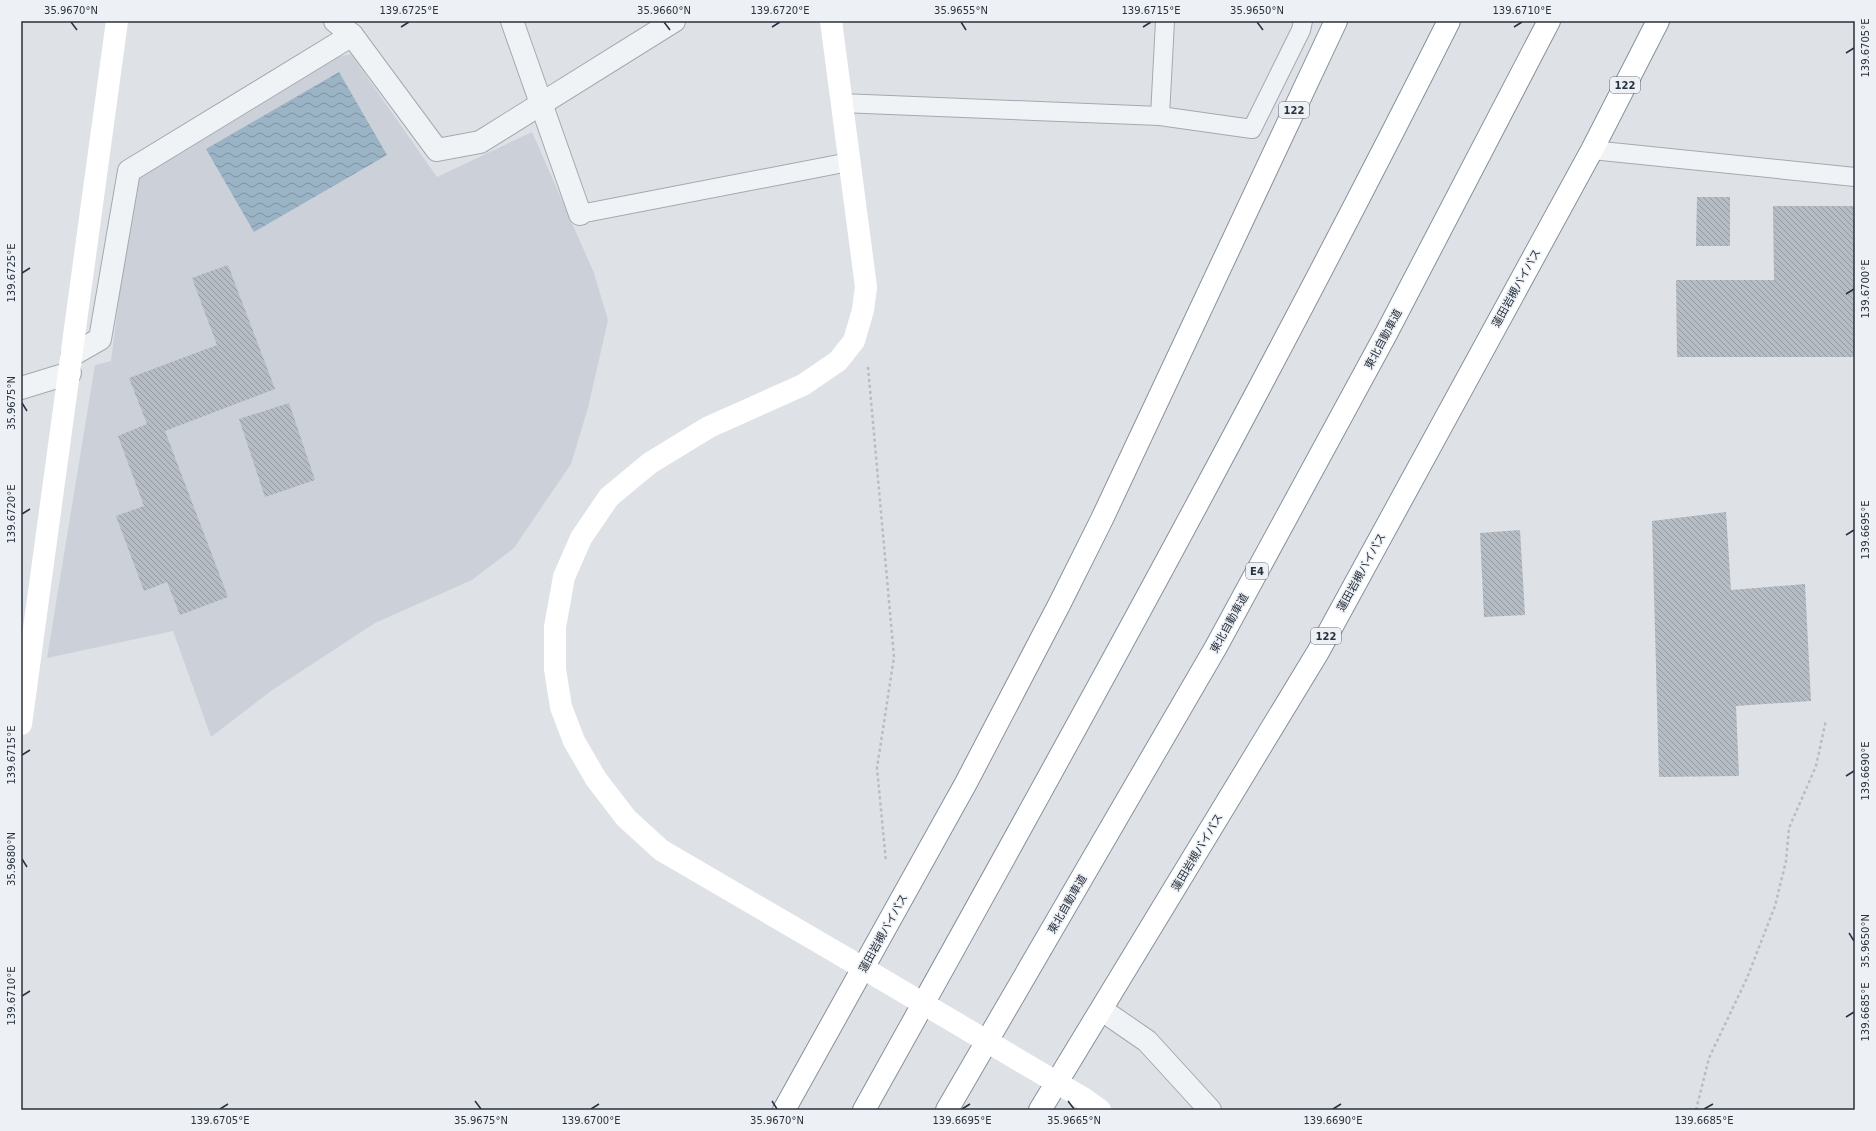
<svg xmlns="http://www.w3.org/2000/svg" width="1876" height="1131" font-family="'DejaVu Sans','Noto Sans JP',sans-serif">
	<defs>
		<pattern id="water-waves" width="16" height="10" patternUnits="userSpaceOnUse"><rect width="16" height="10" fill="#9ab3c5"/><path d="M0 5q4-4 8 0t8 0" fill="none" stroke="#7e92a1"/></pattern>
		<pattern id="building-back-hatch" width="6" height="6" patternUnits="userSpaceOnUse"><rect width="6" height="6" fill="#b5bcc3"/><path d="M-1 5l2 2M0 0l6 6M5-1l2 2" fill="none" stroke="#9399a0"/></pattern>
	</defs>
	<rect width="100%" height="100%" fill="#dee2e7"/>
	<path fill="#ccd1d9" d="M351,54L437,177L532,132L594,273L608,320L588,408L571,464L514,548L472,580L375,623L271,691L211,737L173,631L47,658L95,365L111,361L132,193L142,173L335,57Z"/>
	<path fill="url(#water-waves)" d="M339,72L387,155L254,232L206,149Z"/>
	<g fill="url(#building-back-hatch)">
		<path d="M1697,197H1730V246H1696Z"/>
		<path d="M1773,206H1854V357H1677L1676,280H1774Z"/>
		<path d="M228,265L275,389L165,431L228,597L180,615L167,582L144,591L116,516L144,506L118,436L147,424L129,378L217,345L192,278Z"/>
		<path d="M289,403L315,480L265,497L239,419Z"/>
		<path d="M1726,512L1731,590L1805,584L1811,701L1736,706L1739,776L1659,777L1652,521Z"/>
		<path d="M1520,530L1525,615L1484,617L1480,533Z"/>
	</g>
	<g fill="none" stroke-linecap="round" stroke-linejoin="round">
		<defs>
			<g id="lane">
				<path d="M1165,21L1160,116L1252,129L1301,30L1303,21"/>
				<path d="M841,103L1160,116"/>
				<path d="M1592,150L1855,177"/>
				<path d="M580,214L849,162"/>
			</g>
			<g id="street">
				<path d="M335,21L352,35L437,150L480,142L674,21"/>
				<path d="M512,21L580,214"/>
				<path d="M72,355L100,339L129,171L352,35"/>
				<path d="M21,388L70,373"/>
				<path d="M1102,1010L1147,1041L1210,1110"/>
			</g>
			<g id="highway">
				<path d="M784,1110L966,783L1060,603L1102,519L1336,21"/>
				<path d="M864,1110C1065,750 1264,389 1449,21"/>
				<path d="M947,1110L1216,647L1386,334L1549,21"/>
				<path d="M1040,1110L1318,652L1592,150L1658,21"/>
			</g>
		</defs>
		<use href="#lane" stroke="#a4a9b1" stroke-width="20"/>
		<use href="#street" stroke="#a4a9b1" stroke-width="24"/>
		<use href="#highway" stroke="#86919d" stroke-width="24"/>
		<g stroke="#b8bdc1" stroke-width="2.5" stroke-dasharray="3 3" stroke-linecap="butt">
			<path d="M868,367L894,657L877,768L886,862"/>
			<path d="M1696,1110L1709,1058L1747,978L1775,906L1786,861L1789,828L1816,766L1826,720"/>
		</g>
		<use href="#lane" stroke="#f0f3f5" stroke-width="18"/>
		<use href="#street" stroke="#f0f3f5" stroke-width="22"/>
		<g stroke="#fff" stroke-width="22">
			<path d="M831,21L866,287L863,310L854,341L838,361L803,385L709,427L650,463L609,497L581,538L564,577L555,627V669L561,707L574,741L596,779L626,818L661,850L846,958"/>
			<path d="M21,724L117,21"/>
			<path d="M1083,1098L1100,1110"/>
		</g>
		<use href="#highway" stroke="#fff" stroke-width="22"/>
		<path stroke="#fff" stroke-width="22" d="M846,958L1083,1098"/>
	</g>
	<path fill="none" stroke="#28313d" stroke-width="1.5" d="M71,22L77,30M664,22L670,30M961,22L966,30M1257,22L1263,30M401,27L409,22M772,27L780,22M1143,27L1151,22M1514,27L1522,22M1846,53L1854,48M22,273L30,268M1846,294L1854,289M22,403L27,411M22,514L30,509M1846,535L1854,530M22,755L30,750M1846,776L1854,771M22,859L27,867M1849,933L1854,941M22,996L30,991M1846,1017L1854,1012M475,1101L481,1109M772,1101L777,1109M1068,1101L1074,1109M220,1109L228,1104M591,1109L599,1104M962,1109L970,1104M1333,1109L1341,1104M1704,1109L1713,1104"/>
	<g text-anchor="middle" stroke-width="3" stroke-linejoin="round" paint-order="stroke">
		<g fill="#edf1f5" stroke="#636b74" stroke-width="1">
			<rect x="1610" y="77" width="30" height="16" rx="3"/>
			<rect x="1279" y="102" width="30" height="16" rx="3"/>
			<rect x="1246" y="563" width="22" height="16" rx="3"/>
			<rect x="1311" y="628" width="30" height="16" rx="3"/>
		</g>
		<g font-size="10" font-weight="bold" fill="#28313d">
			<text x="1625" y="89">122</text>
			<text x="1294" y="114">122</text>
			<text x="1257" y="575">E4</text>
			<text x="1326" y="640">122</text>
		</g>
		<g font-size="11" fill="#28313d" stroke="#edf1f5">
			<text transform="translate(1516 288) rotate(-61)" y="4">蓮田岩槻バイパス</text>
			<text transform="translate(1383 339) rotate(-62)" y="4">東北自動車道</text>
			<text transform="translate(1361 572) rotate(-61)" y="4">蓮田岩槻バイパス</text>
			<text transform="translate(1229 623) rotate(-61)" y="4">東北自動車道</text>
			<text transform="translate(1197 852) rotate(-59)" y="4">蓮田岩槻バイパス</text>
			<text transform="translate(1067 904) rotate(-60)" y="4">東北自動車道</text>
			<text transform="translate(883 933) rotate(-61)" y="4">蓮田岩槻バイパス</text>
		</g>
	</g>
	<rect width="1876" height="1131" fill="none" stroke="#edf1f5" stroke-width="44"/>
	<rect x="22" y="22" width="1832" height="1087" fill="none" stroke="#28313d" stroke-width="1.5"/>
	<g font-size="10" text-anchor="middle" fill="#28313d">
		<text x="71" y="14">35.9670°N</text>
		<text x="409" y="14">139.6725°E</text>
		<text x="664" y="14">35.9660°N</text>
		<text x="780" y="14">139.6720°E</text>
		<text x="961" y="14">35.9655°N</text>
		<text x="1151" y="14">139.6715°E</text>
		<text x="1257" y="14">35.9650°N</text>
		<text x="1522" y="14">139.6710°E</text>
		<text transform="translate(1865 48) rotate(-90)" y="4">139.6705°E</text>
		<text transform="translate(11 273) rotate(-90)" y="4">139.6725°E</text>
		<text transform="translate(1865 289) rotate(-90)" y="4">139.6700°E</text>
		<text transform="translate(11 403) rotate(-90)" y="4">35.9675°N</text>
		<text transform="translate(11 514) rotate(-90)" y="4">139.6720°E</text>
		<text transform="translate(1865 530) rotate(-90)" y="4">139.6695°E</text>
		<text transform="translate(11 755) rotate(-90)" y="4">139.6715°E</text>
		<text transform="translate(1865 771) rotate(-90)" y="4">139.6690°E</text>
		<text transform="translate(11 859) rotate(-90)" y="4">35.9680°N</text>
		<text transform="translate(1865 941) rotate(-90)" y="4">35.9650°N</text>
		<text transform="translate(11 996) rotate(-90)" y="4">139.6710°E</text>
		<text transform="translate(1865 1012) rotate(-90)" y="4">139.6685°E</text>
		<text x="220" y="1124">139.6705°E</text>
		<text x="481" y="1124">35.9675°N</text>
		<text x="591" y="1124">139.6700°E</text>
		<text x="777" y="1124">35.9670°N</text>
		<text x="962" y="1124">139.6695°E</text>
		<text x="1074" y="1124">35.9665°N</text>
		<text x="1333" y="1124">139.6690°E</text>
		<text x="1704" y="1124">139.6685°E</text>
	</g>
</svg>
